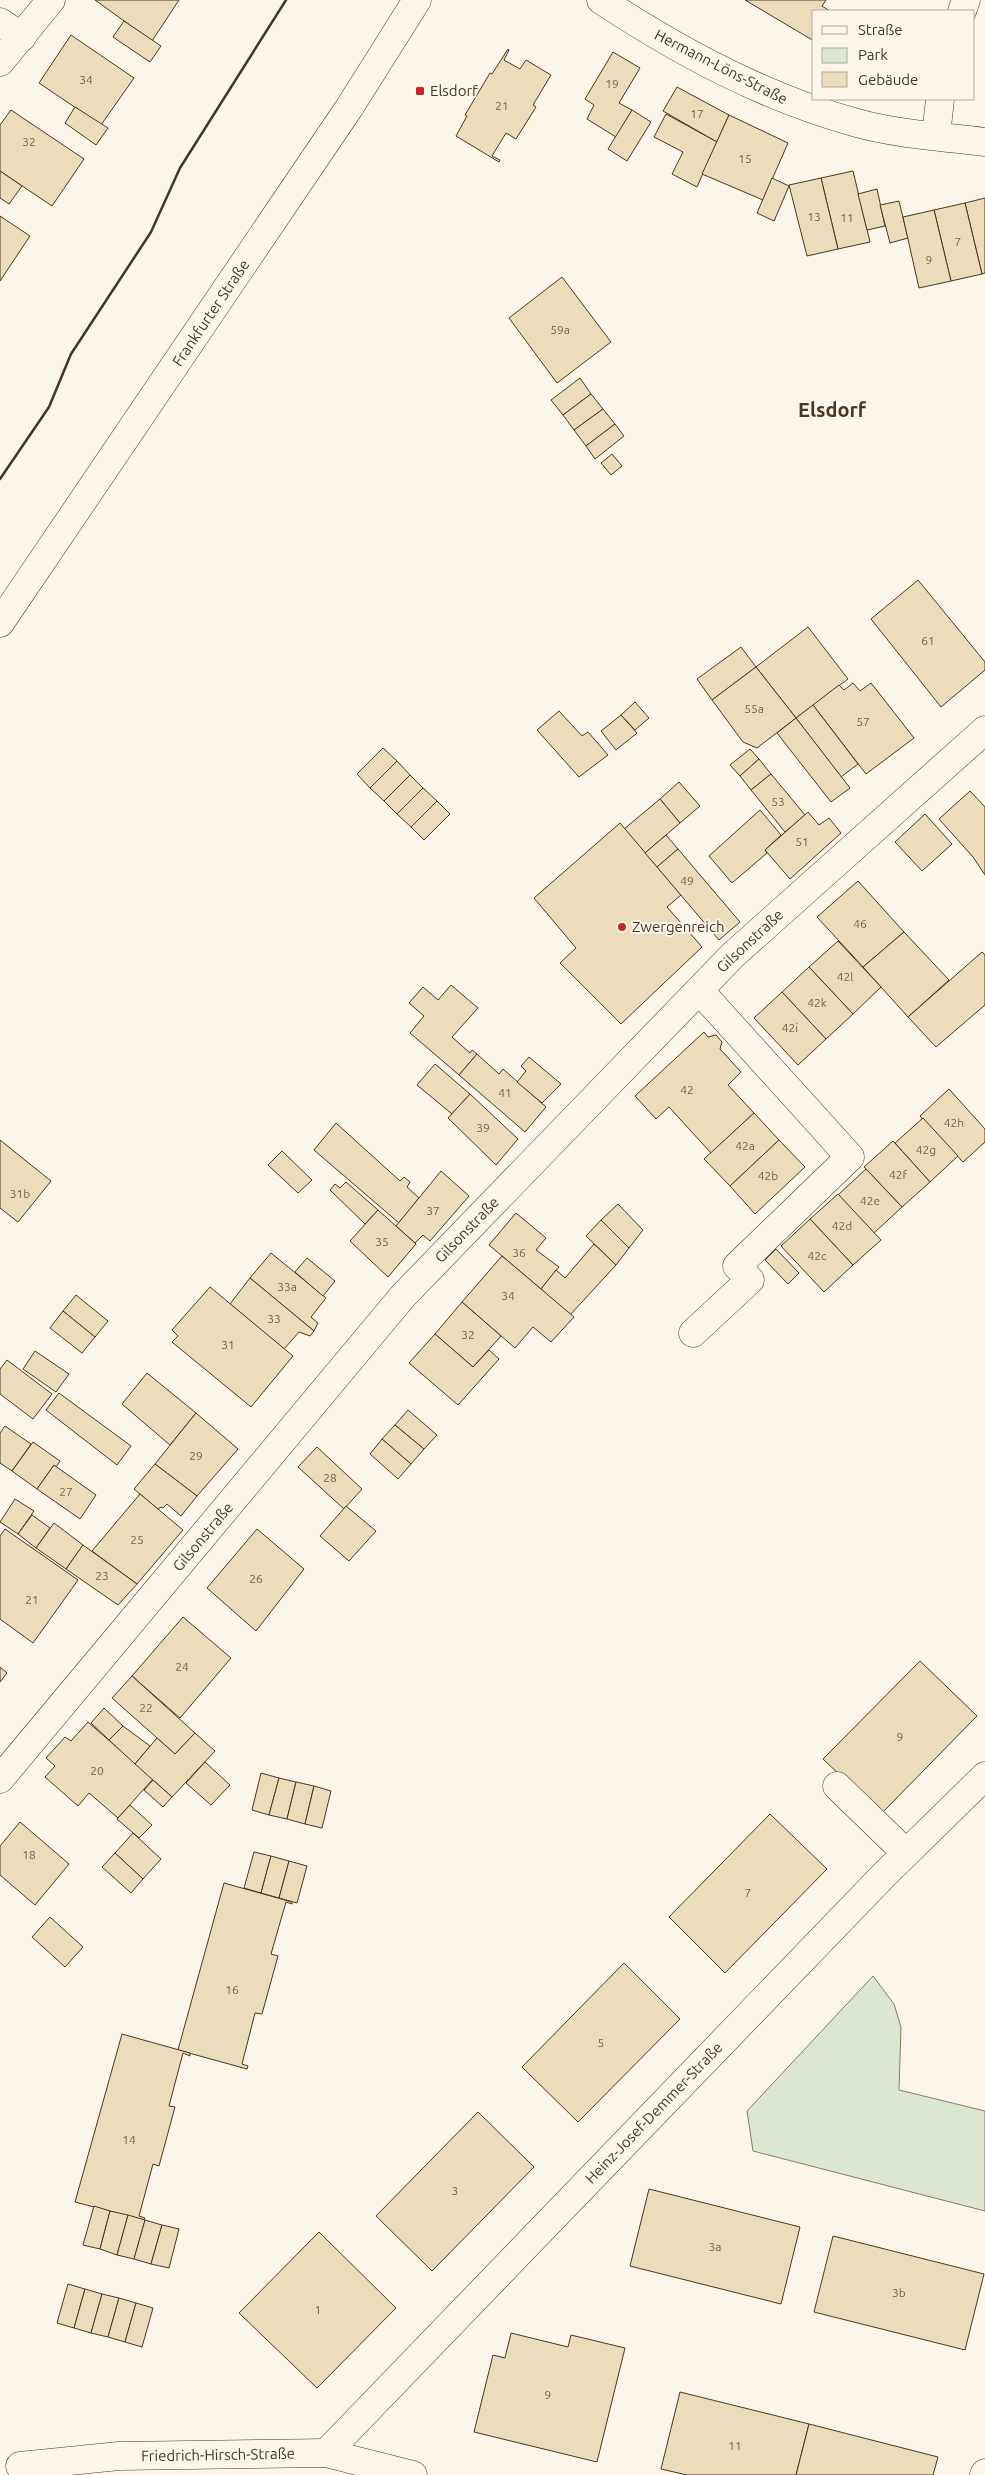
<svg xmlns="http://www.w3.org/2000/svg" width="985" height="2475" font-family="Ubuntu,sans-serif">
	<rect width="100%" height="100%" fill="#fbf6e9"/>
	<path fill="#dce7d0" stroke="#887966" d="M873,1976L894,2004L901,2027L899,2090L985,2111V2211L753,2151L747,2111Z"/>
	<g fill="#ecdcbc" stroke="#4a3520">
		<path d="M95,0H179L152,41Z"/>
		<path d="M745,0H826L822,6L830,11H814V41Z"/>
		<path d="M124,21L161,46L150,62L113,37Z"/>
		<path d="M71,35L134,78L101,125L39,83Z"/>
		<path d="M508,49L509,50L504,60L520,69L526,60L551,75L533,105L536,107L516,139L506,133L492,156L500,160L499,162L456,136L467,116L465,115L490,73L492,74Z"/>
		<path d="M613,52L640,68L619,103L632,110L616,137L587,119L594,105L585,99Z"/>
		<path d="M677,87L729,115L717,142L663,111Z"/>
		<path d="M75,107L108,128L96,145L65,123Z"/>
		<path d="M11,110L84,159L52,206L0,171V125Z"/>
		<path d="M632,110L651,122L627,161L608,149Z"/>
		<path d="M666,114L717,142L697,187L672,174L683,152L654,137Z"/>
		<path d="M729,115L788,143L763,200L702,174Z"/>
		<path d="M0,171L22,186L9,204L0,198Z"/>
		<path d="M853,171L870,242L838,249L821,178Z"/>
		<path d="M772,178L789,186L774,221L757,213Z"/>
		<path d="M821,178L838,249L807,256L789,185Z"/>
		<path d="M877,189L885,226L867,230L858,194Z"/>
		<path d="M985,198V273L982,274L965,203Z"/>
		<path d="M899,201L908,238L890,243L880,205Z"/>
		<path d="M965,203L982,274L951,281L934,210Z"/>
		<path d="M934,210L951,281L919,288L903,217Z"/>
		<path d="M0,216L30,236L0,281Z"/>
		<path d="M562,277L611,342L557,383L509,318Z"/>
		<path d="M580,378L591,394L563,415L551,400Z"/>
		<path d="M591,394L603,409L574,430L563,415Z"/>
		<path d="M603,409L615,424L586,446L574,430Z"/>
		<path d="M615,424L624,436L595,459L586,446Z"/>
		<path d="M612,454L622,466L611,475L601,463Z"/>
		<path d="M918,580L985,662V670L941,707L871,619Z"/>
		<path d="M808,627L848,679L796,718L756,667Z"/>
		<path d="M741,647L756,667L712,700L697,679Z"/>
		<path d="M756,667L796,718L757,748L743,742L712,700Z"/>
		<path d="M853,683L860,691L871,683L914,738L866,774L813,705L839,685L844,690Z"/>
		<path d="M635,702L649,718L635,730L621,715Z"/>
		<path d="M813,705L858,764L841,777L796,718Z"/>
		<path d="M559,711L582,736L588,732L608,755L579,777L537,730Z"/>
		<path d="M621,715L637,733L616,750L601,731Z"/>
		<path d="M796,718L850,788L831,802L777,733Z"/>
		<path d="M383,748L397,761L370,788L357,774Z"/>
		<path d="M750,749L759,759L740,776L730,765Z"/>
		<path d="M759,759L771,774L751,790L740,776Z"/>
		<path d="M397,761L410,775L384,801L370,788Z"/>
		<path d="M771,774L805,815L785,832L751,790Z"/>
		<path d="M410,775L423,788L397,814L384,801Z"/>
		<path d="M679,782L700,806L680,823L660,799Z"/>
		<path d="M423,788L437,801L411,827L397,814Z"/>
		<path d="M970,791L985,807V875L973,857L939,819Z"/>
		<path d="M660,799L680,823L645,853L624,829Z"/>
		<path d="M437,801L450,814L424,840L411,827Z"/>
		<path d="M760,810L781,835L765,850L767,853L732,883L709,856Z"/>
		<path d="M808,812L819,825L829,818L841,833L790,879L765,850Z"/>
		<path d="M925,814L952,844L922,871L895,842Z"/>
		<path d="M620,823L681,895L667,907L702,947L621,1024L560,963L576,948L534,898Z"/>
		<path d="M666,835L678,849L657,867L645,853Z"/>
		<path d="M678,849L740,922L719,940L657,867Z"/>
		<path d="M858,881L904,932L863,967L817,917Z"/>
		<path d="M904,932L949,980L908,1017L863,967Z"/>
		<path d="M838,941L881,987L853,1014L809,967Z"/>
		<path d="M982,952L985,955V1005L936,1047L908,1017Z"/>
		<path d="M809,967L853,1014L826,1039L782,992Z"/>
		<path d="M451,985L478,1008L452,1037L470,1053L472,1050L477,1054L459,1075L410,1033L424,1016L409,1003L423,987L438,1000Z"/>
		<path d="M782,992L826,1039L798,1065L754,1018Z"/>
		<path d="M704,1032L708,1037L716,1035L722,1042L720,1049L741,1072L728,1085L754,1113L711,1153L669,1107L656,1119L635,1096Z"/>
		<path d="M477,1054L499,1074L503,1069L546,1107L525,1132L459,1075Z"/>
		<path d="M529,1057L561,1084L542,1103L517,1082L526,1071L521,1066Z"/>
		<path d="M435,1064L470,1094L452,1114L417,1085Z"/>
		<path d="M949,1089L985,1129V1142L963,1162L920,1116Z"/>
		<path d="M470,1094L518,1139L496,1165L448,1118Z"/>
		<path d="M754,1113L779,1140L730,1186L704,1159Z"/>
		<path d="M923,1118L958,1156L930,1182L895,1143Z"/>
		<path d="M336,1123L400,1181L404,1177L410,1182L407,1187L419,1198L399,1223L314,1150Z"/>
		<path d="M0,1140L51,1181L18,1222L0,1208Z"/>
		<path d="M779,1140L805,1167L755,1214L730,1186Z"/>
		<path d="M893,1141L930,1182L902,1207L864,1167Z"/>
		<path d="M282,1151L312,1180L298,1193L268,1165Z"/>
		<path d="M866,1169L902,1207L874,1233L838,1195Z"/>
		<path d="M441,1171L469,1196L430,1241L423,1235L415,1243L396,1226Z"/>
		<path d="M346,1182L378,1210L365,1224L330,1190L335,1184L340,1188Z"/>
		<path d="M838,1194L881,1240L853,1265L810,1219Z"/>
		<path d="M618,1204L643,1230L629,1248L601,1220Z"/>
		<path d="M378,1210L416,1244L388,1277L350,1241Z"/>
		<path d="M516,1213L546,1238L536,1250L559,1267L541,1289L489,1245Z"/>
		<path d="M810,1219L853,1265L824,1292L781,1246Z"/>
		<path d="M601,1220L629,1248L616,1265L586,1236Z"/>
		<path d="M594,1244L616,1265L570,1315L541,1289L556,1270L565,1278Z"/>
		<path d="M776,1249L799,1273L788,1284L765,1260Z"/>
		<path d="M271,1253L326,1298L311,1317L318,1323L314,1331L250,1278Z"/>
		<path d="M502,1256L574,1317L551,1342L533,1327L515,1348L462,1302Z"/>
		<path d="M307,1258L335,1281L323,1296L295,1272Z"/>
		<path d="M250,1278L314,1331L310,1336L299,1332L284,1349L230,1304Z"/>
		<path d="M210,1287L293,1356L251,1407L172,1342L178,1336L172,1330Z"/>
		<path d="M76,1295L108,1321L95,1337L63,1311Z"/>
		<path d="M462,1302L501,1336L473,1367L435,1334Z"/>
		<path d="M63,1311L95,1337L82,1353L50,1328Z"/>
		<path d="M435,1334L473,1367L489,1350L499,1359L458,1405L409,1363Z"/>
		<path d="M35,1351L69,1374L56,1392L23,1369Z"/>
		<path d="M7,1360L52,1394L33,1419L0,1394V1369Z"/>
		<path d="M147,1373L196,1413L170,1445L122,1404Z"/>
		<path d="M59,1393L131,1446L117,1465L46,1410Z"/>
		<path d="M408,1410L437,1435L424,1449L395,1425Z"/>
		<path d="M196,1413L238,1449L197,1496L155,1464Z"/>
		<path d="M395,1425L424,1449L411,1464L382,1439Z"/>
		<path d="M5,1426L31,1444L12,1471L0,1463V1433Z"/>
		<path d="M382,1439L411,1464L398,1479L370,1454Z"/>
		<path d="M33,1442L60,1461L56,1467L54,1465L37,1489L12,1471Z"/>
		<path d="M317,1447L362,1489L344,1509L298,1467Z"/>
		<path d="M155,1464L197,1496L181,1516L167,1504L163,1508L161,1507L158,1509L134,1489Z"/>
		<path d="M54,1465L96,1495L80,1519L37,1489Z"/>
		<path d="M140,1494L183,1530L137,1584L92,1551Z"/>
		<path d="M15,1499L34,1511L18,1534L0,1522Z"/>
		<path d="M346,1506L376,1531L349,1561L320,1536Z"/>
		<path d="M32,1515L50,1528L36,1548L18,1534Z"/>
		<path d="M54,1523L83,1545L66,1569L36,1548Z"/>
		<path d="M5,1529L78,1580L33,1643L0,1619V1536Z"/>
		<path d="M257,1529L304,1569L256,1631L207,1588Z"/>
		<path d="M83,1545L137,1584L118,1605L66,1569Z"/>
		<path d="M183,1617L231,1658L180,1718L132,1676Z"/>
		<path d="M920,1661L977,1716L881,1814L823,1759Z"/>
		<path d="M0,1667L7,1673L0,1682Z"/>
		<path d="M132,1676L195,1733L175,1754L112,1698Z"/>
		<path d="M104,1708L123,1726L109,1740L91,1723Z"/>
		<path d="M88,1722L153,1779L118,1818L89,1793L78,1806L45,1777L55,1766L46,1758L65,1737L71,1741Z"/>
		<path d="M123,1726L150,1746L135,1764L109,1740Z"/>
		<path d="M195,1733L215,1751L172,1797L135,1764L157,1738L175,1754Z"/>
		<path d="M205,1762L230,1785L211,1805L186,1783Z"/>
		<path d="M261,1773L279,1778L269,1815L252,1810Z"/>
		<path d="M279,1778L296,1782L287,1819L269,1815Z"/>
		<path d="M153,1780L172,1797L163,1807L144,1790Z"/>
		<path d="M296,1782L314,1786L305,1824L287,1819Z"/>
		<path d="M314,1786L331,1791L322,1828L305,1824Z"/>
		<path d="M130,1805L152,1825L139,1838L117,1819Z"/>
		<path d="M770,1814L827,1869L725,1973L669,1917Z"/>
		<path d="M20,1822L69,1864L35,1905L0,1875V1846Z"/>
		<path d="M133,1833L161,1859L143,1879L115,1853Z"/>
		<path d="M254,1852L271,1856L261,1893L244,1888Z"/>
		<path d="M115,1853L143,1879L131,1893L102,1867Z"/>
		<path d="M271,1856L289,1861L279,1898L261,1893Z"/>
		<path d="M289,1861L307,1866L297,1903L279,1898Z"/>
		<path d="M224,1883L292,1902V1904L286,1902L271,1954L278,1956L262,2014L255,2013L242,2064L248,2066L247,2069L178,2050Z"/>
		<path d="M50,1917L83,1947L65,1967L32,1937Z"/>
		<path d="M624,1963L680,2019L578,2122L522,2067Z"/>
		<path d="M122,2034L190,2053V2056L183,2053L169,2106L175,2107L159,2166L153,2164L139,2216L145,2218L144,2220L75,2202Z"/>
		<path d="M478,2112L534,2167L432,2271L376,2216Z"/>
		<path d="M649,2189L800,2227L781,2304L630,2266Z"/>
		<path d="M94,2206L110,2211L100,2249L83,2245Z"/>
		<path d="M110,2211L128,2215L117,2255L100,2249Z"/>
		<path d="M128,2215L145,2220L134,2259L117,2255Z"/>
		<path d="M145,2220L162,2225L151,2264L134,2259Z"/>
		<path d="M162,2225L179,2229L169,2268L151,2264Z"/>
		<path d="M319,2232L396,2308L317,2388L239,2313Z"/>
		<path d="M833,2236L984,2274L965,2350L814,2312Z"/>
		<path d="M68,2284L85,2289L74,2328L57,2323Z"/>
		<path d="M85,2289L102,2294L91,2333L74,2328Z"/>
		<path d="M102,2294L119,2298L108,2337L91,2333Z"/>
		<path d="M119,2298L136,2303L125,2342L108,2337Z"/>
		<path d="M136,2303L153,2308L142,2347L125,2342Z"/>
		<path d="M511,2333L568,2347L571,2335L625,2348L597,2462L474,2432L493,2355L505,2358Z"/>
		<path d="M680,2392L809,2424L796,2475H687L661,2469Z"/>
		<path d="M809,2424L938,2457L933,2475H796Z"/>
	</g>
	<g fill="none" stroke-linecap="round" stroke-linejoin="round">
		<defs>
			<g id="minor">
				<path d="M601,0C680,52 765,98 857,123C896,134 945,137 985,142"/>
				<path d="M962,11L966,0"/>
				<path d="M0,22L22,37"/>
				<path d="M0,62L51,0"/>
				<path d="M936,136L940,99"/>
				<path d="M693,1333L750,1280L737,1266L850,1157L699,990"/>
				<path d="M0,1779L403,1296L733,955L985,730"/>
				<path d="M837,1786L906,1853"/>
				<path d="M326,2453L883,1876L985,1776"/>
				<path d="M20,2466L119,2456L326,2453L413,2475"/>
				<path d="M984,2475L985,2473"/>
			</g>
			<path id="major" d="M0,623L349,108L417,0"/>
		</defs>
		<use href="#minor" stroke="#4a3520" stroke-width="29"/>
		<use href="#major" stroke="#4a3520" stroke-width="29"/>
		<use href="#minor" stroke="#fbf6e9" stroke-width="28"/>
		<use href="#major" stroke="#fbf6e9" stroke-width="28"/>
		<path stroke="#4a3520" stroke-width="2.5" d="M0,479L49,407L71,354L151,232L180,168L286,0"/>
	</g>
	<g fill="#c62828" stroke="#fbf6e9" stroke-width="2">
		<rect x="415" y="86" width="10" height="10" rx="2.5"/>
		<circle cx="622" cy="927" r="5"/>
	</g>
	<g text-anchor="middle" stroke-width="4" stroke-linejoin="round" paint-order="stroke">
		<g font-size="12" fill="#725f47">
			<text x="86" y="84">34</text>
			<text x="612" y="88">19</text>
			<text x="502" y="110">21</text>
			<text x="697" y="118">17</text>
			<text x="29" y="146">32</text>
			<text x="745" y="163">15</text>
			<text x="814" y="221">13</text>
			<text x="847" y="222">11</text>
			<text x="958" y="246">7</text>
			<text x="929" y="264">9</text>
			<text x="560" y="334">59a</text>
			<text x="928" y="645">61</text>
			<text x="754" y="713">55a</text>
			<text x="863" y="726">57</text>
			<text x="778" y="806">53</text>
			<text x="802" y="846">51</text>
			<text x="687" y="885">49</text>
			<text x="860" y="928">46</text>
			<text x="845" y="981">42l</text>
			<text x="817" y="1007">42k</text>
			<text x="790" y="1032">42i</text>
			<text x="687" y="1094">42</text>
			<text x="505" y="1097">41</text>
			<text x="954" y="1127">42h</text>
			<text x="483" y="1132">39</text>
			<text x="745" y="1150">42a</text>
			<text x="926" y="1154">42g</text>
			<text x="898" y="1179">42f</text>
			<text x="768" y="1180">42b</text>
			<text x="20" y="1198">31b</text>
			<text x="870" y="1205">42e</text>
			<text x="433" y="1215">37</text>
			<text x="842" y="1230">42d</text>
			<text x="382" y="1246">35</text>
			<text x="519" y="1257">36</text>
			<text x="817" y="1260">42c</text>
			<text x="287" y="1291">33a</text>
			<text x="508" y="1300">34</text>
			<text x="274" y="1323">33</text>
			<text x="468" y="1339">32</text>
			<text x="228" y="1349">31</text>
			<text x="196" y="1460">29</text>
			<text x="330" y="1482">28</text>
			<text x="66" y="1496">27</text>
			<text x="137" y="1544">25</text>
			<text x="102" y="1580">23</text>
			<text x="256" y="1583">26</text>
			<text x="32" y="1604">21</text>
			<text x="182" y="1671">24</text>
			<text x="146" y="1712">22</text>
			<text x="900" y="1741">9</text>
			<text x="97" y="1775">20</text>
			<text x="29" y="1859">18</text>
			<text x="748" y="1897">7</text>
			<text x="232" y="1994">16</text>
			<text x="601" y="2047">5</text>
			<text x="129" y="2144">14</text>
			<text x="455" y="2195">3</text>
			<text x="715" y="2251">3a</text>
			<text x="899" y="2297">3b</text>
			<text x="318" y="2314">1</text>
			<text x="548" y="2399">9</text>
			<text x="735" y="2450">11</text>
		</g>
		<g font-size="15" fill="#4a3520" stroke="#fbf6e9">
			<text transform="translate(721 67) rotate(27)" y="5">Hermann-Löns-Straße</text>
			<text transform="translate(211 313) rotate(-56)" y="5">Frankfurter Straße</text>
			<text transform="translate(750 941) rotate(-43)" y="5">Gilsonstraße</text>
			<text transform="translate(467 1230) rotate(-46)" y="5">Gilsonstraße</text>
			<text transform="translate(203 1537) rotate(-50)" y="5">Gilsonstraße</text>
			<text transform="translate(654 2113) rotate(-46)" y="5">Heinz-Josef-Demmer-Straße</text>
			<text transform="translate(218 2455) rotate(-1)" y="5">Friedrich-Hirsch-Straße</text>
		</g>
		<g font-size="15" fill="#4a3520" stroke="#fbf6e9" text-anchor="start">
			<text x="430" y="96">Elsdorf</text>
			<text x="632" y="932">Zwergenreich</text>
		</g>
		<g font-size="20" font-weight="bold" fill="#4a3520" stroke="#fbf6e9">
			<text x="832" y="417">Elsdorf</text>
		</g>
	</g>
	<rect x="812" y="10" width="162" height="90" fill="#fbf6e9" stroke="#b4a999"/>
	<rect x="822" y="26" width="25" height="8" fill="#fbf6e9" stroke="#b4a999"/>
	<text x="858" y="35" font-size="15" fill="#4a3520">Straße</text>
	<rect x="822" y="48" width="25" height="15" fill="#dce7d0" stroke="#b4a999"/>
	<text x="858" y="60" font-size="15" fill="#4a3520">Park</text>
	<rect x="822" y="72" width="25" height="15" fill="#ecdcbc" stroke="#b4a999"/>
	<text x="858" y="85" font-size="15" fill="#4a3520">Gebäude</text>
</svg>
